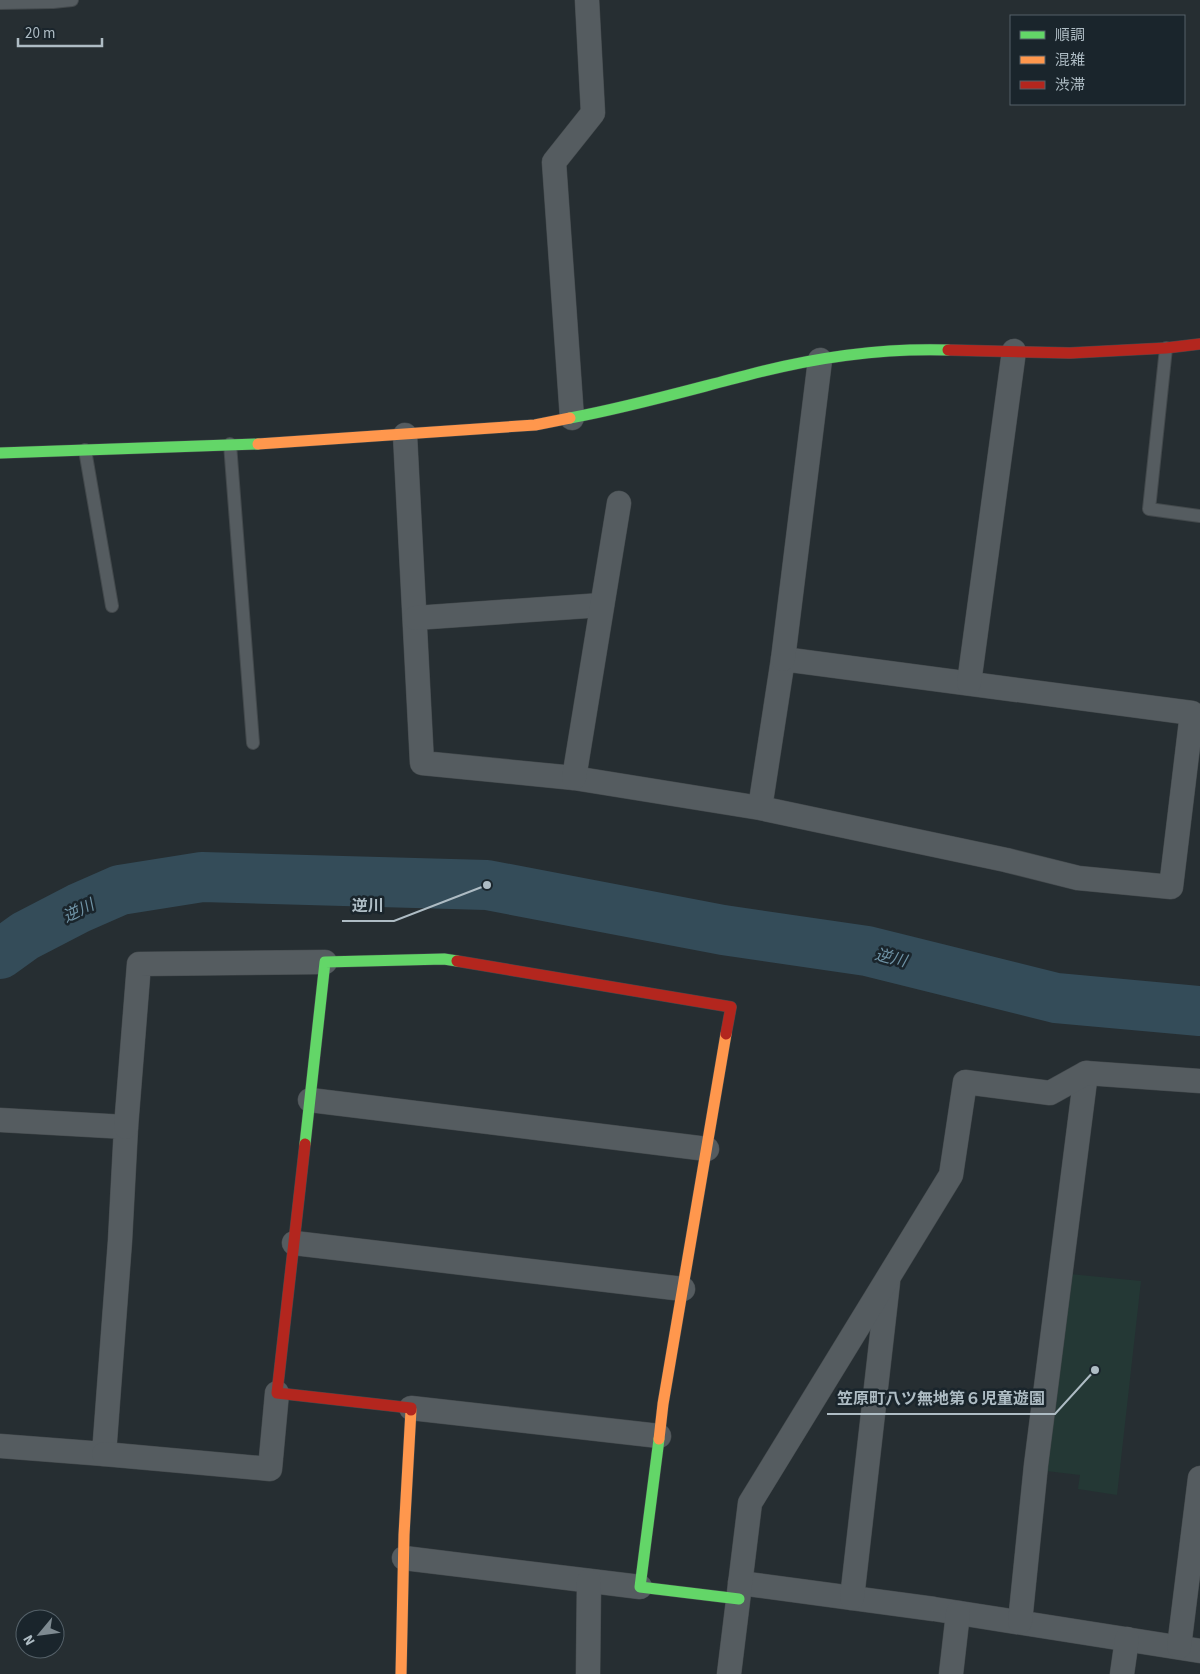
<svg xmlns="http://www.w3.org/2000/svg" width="1200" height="1674" font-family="'Source Sans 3','Noto Sans JP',sans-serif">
	<defs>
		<pattern id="water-waves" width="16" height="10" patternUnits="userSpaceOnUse" patternTransform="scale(1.25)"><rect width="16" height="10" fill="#344c59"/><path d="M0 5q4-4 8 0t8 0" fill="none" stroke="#4f646f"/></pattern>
	</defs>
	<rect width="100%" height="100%" fill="#262e32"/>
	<path fill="#243835" d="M1070,1274L1141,1281L1117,1495L1078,1489L1080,1475L1046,1471Z"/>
	<path fill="url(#water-waves)" d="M21,928L31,944L0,965V943Z"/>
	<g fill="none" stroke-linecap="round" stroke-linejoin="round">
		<path stroke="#344c59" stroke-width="50" d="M0,954L25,936L79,908L120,890L202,877L487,885L723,930L867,951L1056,998L1200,1011"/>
		<defs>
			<g id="lane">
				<path d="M0,3L53,2L72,0"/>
				<path d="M1166,348L1149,509L1200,516"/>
				<path d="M230,444L253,743"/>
				<path d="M85,450L112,606"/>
			</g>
			<g id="street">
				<path d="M572,418L554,162L593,113L587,0"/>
				<path d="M405,435L422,763L574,778L760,808L1006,860L1078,878L1171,887L1192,713L783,659L760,808"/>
				<path d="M415,618L602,605"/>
				<path d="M783,659L820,360"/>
				<path d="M969,683L1014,351"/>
				<path d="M574,778L619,503"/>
				<path d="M310,1100L707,1149"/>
				<path d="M0,1120L126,1127L120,1241L104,1454L0,1446"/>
				<path d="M126,1127L139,964L325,962"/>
				<path d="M294,1243L683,1289"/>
				<path d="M411,1408L659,1436"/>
				<path d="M104,1454L270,1469L277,1393"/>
				<path d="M404,1558L640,1587"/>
				<path d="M740,1583L934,1609L1200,1651"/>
				<path d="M852,1598L888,1282"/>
				<path d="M1020,1622L1036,1465L1086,1073"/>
				<path d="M1179,1647L1200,1478"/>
				<path d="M588,1674L589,1581"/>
				<path d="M729,1674L750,1503L951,1175L965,1082L1050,1093L1086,1073L1200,1081"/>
				<path d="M951,1674L958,1613"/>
				<path d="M1122,1674L1127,1639"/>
			</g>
			<g id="fast">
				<path d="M570,418C630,407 689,390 748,375C812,358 882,348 948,350"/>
				<path d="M0,453L258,444"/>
				<path d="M305,1144L325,962L444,959L457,961"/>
				<path d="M659,1439L640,1587L739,1599"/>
			</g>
			<g id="slow">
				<path d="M258,444L535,425L570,418"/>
				<path d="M659,1439L663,1404L726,1034"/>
				<path d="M401,1674L404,1535L411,1410"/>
			</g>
			<g id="jam">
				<path d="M948,350L1070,353L1166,348L1200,344"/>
				<path d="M457,961L731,1007L726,1034"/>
				<path d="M305,1144L277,1393L411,1408V1410"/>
			</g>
		</defs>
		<use href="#lane" stroke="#43494c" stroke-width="14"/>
		<use href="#street" stroke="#43494c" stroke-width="25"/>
		<use href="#fast" stroke="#43494c" stroke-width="12"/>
		<use href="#slow" stroke="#43494c" stroke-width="12"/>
		<use href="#jam" stroke="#43494c" stroke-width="12"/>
		<use href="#lane" stroke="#555c60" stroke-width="12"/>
		<use href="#street" stroke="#555c60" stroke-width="24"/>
		<use href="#fast" stroke="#63d668" stroke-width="11"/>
		<use href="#slow" stroke="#ff974d" stroke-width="11"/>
		<use href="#jam" stroke="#b3261e" stroke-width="11"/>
	</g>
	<g text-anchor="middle" stroke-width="5" stroke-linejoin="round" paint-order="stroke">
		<g font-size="16" font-style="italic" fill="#7094a7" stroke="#1a252c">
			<text transform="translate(78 910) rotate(-26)" y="6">逆川</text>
			<text transform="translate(891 957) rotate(14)" y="6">逆川</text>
		</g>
	</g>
	<path fill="none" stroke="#aebcc4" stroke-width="2" d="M487 885L394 921H342M1095 1370L1055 1414H827"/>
	<g fill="#aebcc4" stroke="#1a252c" stroke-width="2">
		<circle cx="487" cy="885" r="5"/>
		<circle cx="1095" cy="1370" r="5"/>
	</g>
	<g font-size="16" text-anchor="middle" font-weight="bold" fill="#aebcc4" stroke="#1a252c" stroke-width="5" stroke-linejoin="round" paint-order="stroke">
		<text x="368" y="911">逆川</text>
		<text x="941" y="1404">笠原町八ツ無地第６児童遊園</text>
	</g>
	<rect x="1010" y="15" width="175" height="90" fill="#1a252c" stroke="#556169"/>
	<rect x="1020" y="31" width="25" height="8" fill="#63d668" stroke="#556169"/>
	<text x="1055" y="40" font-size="15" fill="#aebcc4">順調</text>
	<rect x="1020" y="56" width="25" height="8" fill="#ff974d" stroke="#556169"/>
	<text x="1055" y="65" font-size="15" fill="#aebcc4">混雑</text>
	<rect x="1020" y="81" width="25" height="8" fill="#b3261e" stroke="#556169"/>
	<text x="1055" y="90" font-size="15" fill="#aebcc4">渋滞</text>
	<g transform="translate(40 1634) rotate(241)"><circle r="24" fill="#1a252c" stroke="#556169"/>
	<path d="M0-4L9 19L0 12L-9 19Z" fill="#7e8a91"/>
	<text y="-8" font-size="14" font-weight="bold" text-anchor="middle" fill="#aebcc4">N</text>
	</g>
	<path d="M18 38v8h84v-8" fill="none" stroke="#aebcc4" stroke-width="2.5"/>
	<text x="25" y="38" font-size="15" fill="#aebcc4" stroke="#1a252c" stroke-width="4" paint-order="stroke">20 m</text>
</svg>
